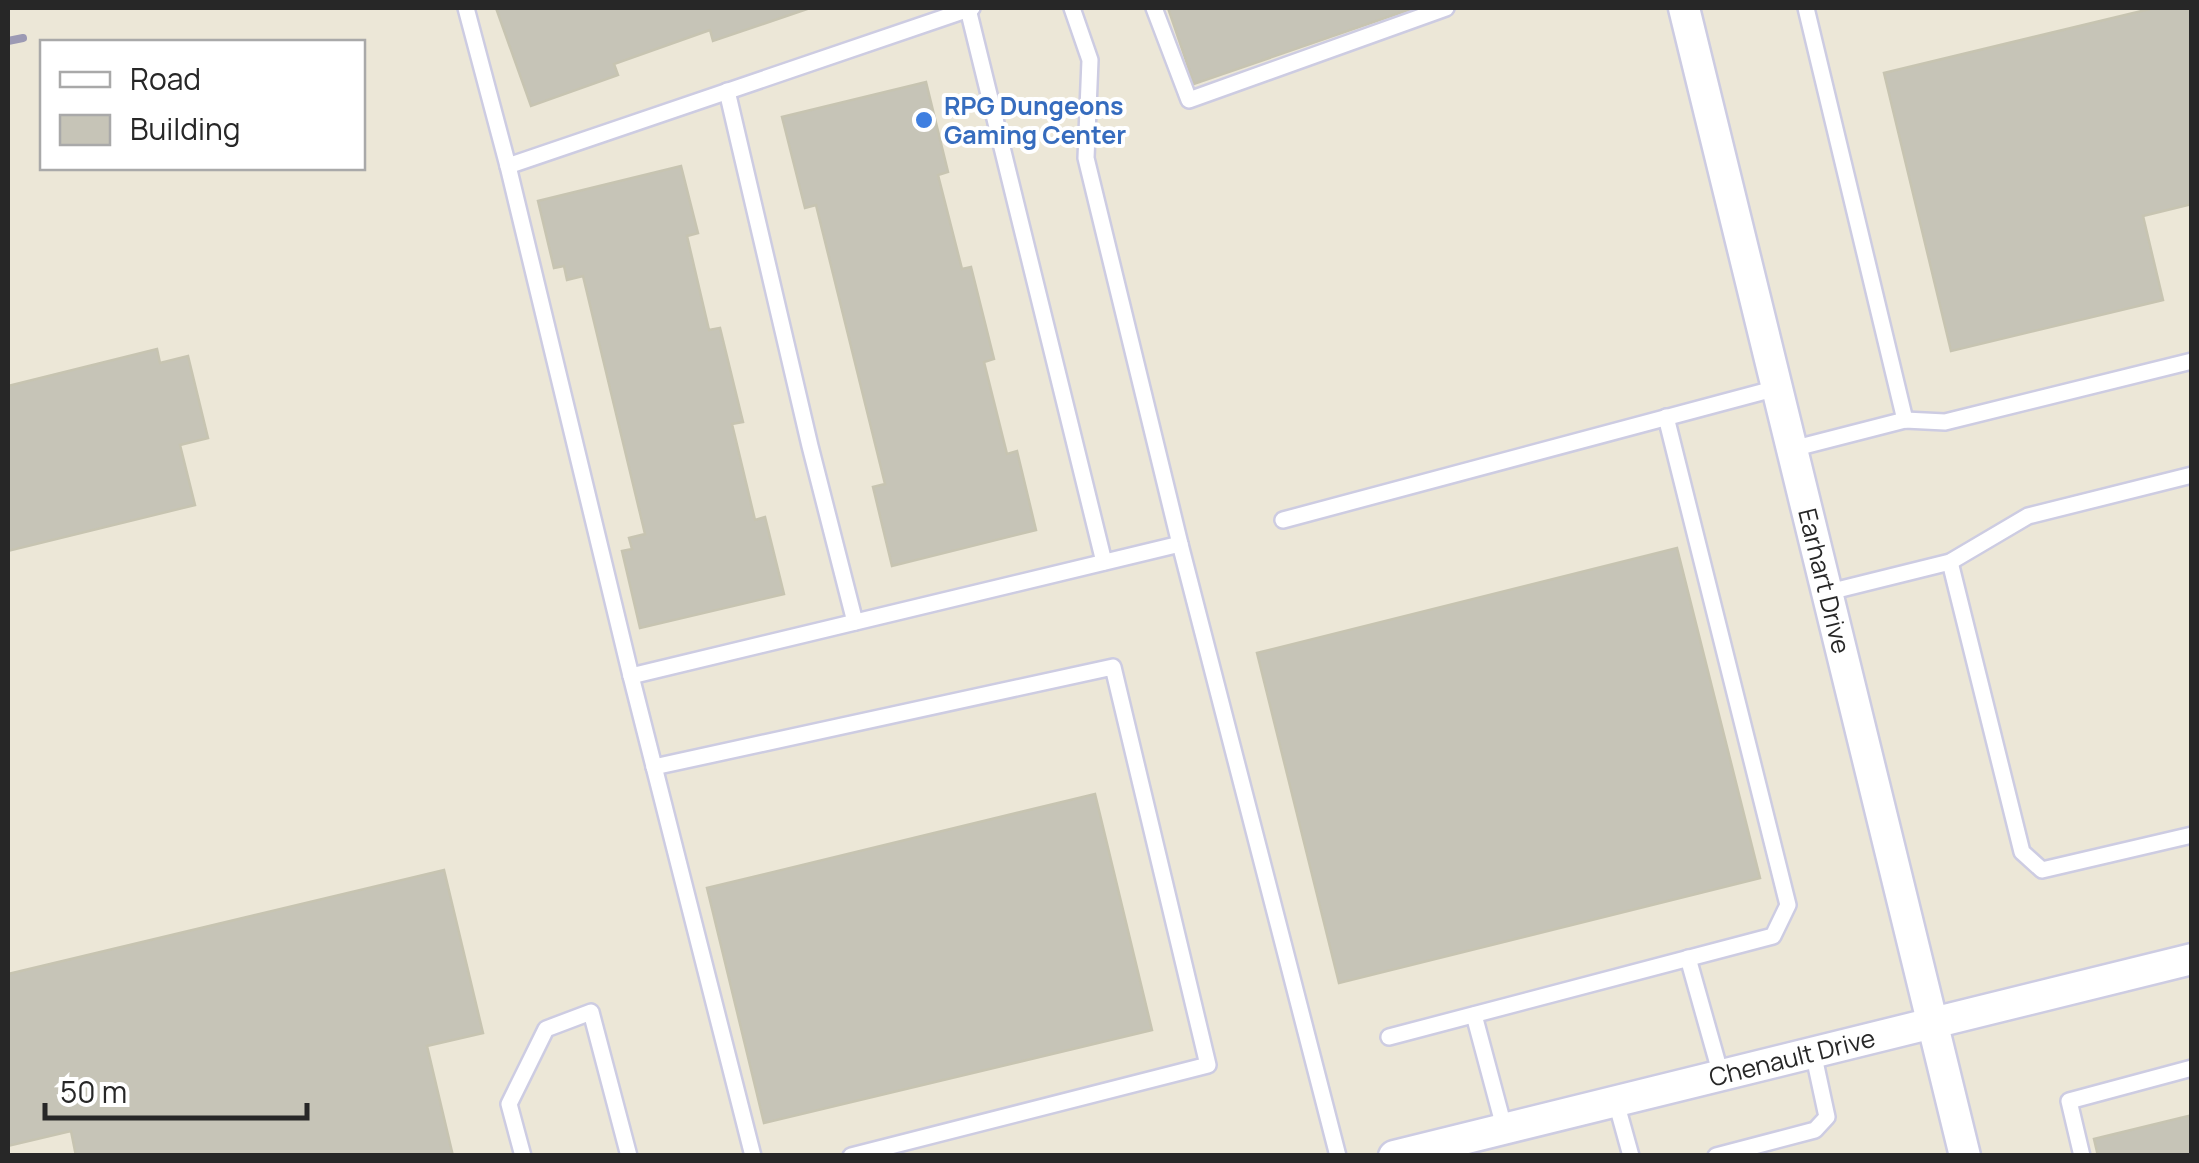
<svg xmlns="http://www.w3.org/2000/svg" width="2199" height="1163" font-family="Manrope,sans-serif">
	<rect width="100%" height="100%" fill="#ece7d7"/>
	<g fill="#c6c4b7" stroke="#c7c4b1" stroke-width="2.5">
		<path d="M496,8H810L713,41L710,30L614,64L618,75L531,106Z"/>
		<path d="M1168,8H1414L1194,84Z"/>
		<path d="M2154,8H2192V204L2143,216L2163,300L1951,351L1884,73Z"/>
		<path d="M926,82L948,172L938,175L962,269L971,267L994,359L984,362L1007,454L1017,451L1036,530L892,566L873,487L885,484L816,205L805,208L782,117Z"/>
		<path d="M681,166L698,233L687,236L709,330L720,328L743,422L732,424L755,520L765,517L784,594L640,628L622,551L632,549L629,538L645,534L583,276L567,280L564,266L554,268L538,201Z"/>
		<path d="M157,349L160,363L188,356L208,438L180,445L195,505L8,551V386Z"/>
		<path d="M1677,548L1760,878L1339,983L1257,653Z"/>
		<path d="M1095,794L1152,1030L764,1123L707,888Z"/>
		<path d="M444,870L483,1033L427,1046L453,1156H76L71,1131L8,1146V974Z"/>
		<path d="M2192,1115V1156H2098L2094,1139Z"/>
	</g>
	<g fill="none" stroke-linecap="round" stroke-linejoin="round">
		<defs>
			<g id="service">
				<path d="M466,8L508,166L631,676"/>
				<path d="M1072,8L1090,60L1086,158L1180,544"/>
				<path d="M1154,8L1189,100L1446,8"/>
				<path d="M1806,8L1905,420"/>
				<path d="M968,9L1104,562"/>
				<path d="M727,91L810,446L855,622"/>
				<path d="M508,166L972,8"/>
				<path d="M1792,449L1905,420L1945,422L2192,361"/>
				<path d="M1283,520L1777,388"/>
				<path d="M1950,562L2022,852L2042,870L2192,835"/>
				<path d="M1829,592L1950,562L2028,516L2192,475"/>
				<path d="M654,767L1113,667L1208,1065L851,1156"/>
				<path d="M1688,958L1721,1075"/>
				<path d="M1474,1015L1504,1127"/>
				<path d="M1389,1037L1773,936L1788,905L1666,417"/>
				<path d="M1616,1102L1631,1156"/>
				<path d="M523,1156L509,1104L546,1029L591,1012L629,1156"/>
				<path d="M753,1156L631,676L1180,544L1338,1156"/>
				<path d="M1716,1156L1815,1130L1827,1117L1813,1052"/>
				<path d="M2082,1156L2069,1101L2192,1068"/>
			</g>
			<g id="minor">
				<path id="s1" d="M1684,8L1965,1156"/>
				<path id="s2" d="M1394,1156L2192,959"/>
			</g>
		</defs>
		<use href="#service" stroke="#cdcce2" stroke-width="20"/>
		<use href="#minor" stroke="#cdcce2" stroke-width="35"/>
		<use href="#service" stroke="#fff" stroke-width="15"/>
		<use href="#minor" stroke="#fff" stroke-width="30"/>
		<path stroke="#9c9ab4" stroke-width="8" d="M8,41L23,38"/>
	</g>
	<circle fill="#3f7fe0" stroke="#fff" stroke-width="4" cx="924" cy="120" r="10"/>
	<g text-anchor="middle" stroke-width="8" stroke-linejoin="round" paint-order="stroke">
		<g font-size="25" font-weight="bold" fill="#366cbe" stroke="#fff" text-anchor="start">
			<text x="944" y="115">RPG Dungeons<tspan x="944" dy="29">Gaming Center</tspan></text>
		</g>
		<g font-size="25" fill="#272727" stroke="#fff">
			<text dy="9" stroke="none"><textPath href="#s1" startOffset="590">Earhart Drive</textPath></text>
			<text dy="9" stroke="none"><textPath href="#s2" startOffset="410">Chenault Drive</textPath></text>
		</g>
	</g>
	<rect width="2199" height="1163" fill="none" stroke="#272727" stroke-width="20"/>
	<rect x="40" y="40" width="325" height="130" fill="#ffffff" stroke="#a9a9a9" stroke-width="2.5"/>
	<rect x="60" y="72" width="50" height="15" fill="#ffffff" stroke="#a9a9a9" stroke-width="2.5"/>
	<text x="130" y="90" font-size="30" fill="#272727">Road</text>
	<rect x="60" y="115" width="50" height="30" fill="#c6c4b7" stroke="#a9a9a9" stroke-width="2.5"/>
	<text x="130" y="140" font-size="30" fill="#272727">Building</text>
	<path d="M45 1103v15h262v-15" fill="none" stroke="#272727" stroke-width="5"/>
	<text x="60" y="1103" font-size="30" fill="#272727" stroke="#ffffff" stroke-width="8" paint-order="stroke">50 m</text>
</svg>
